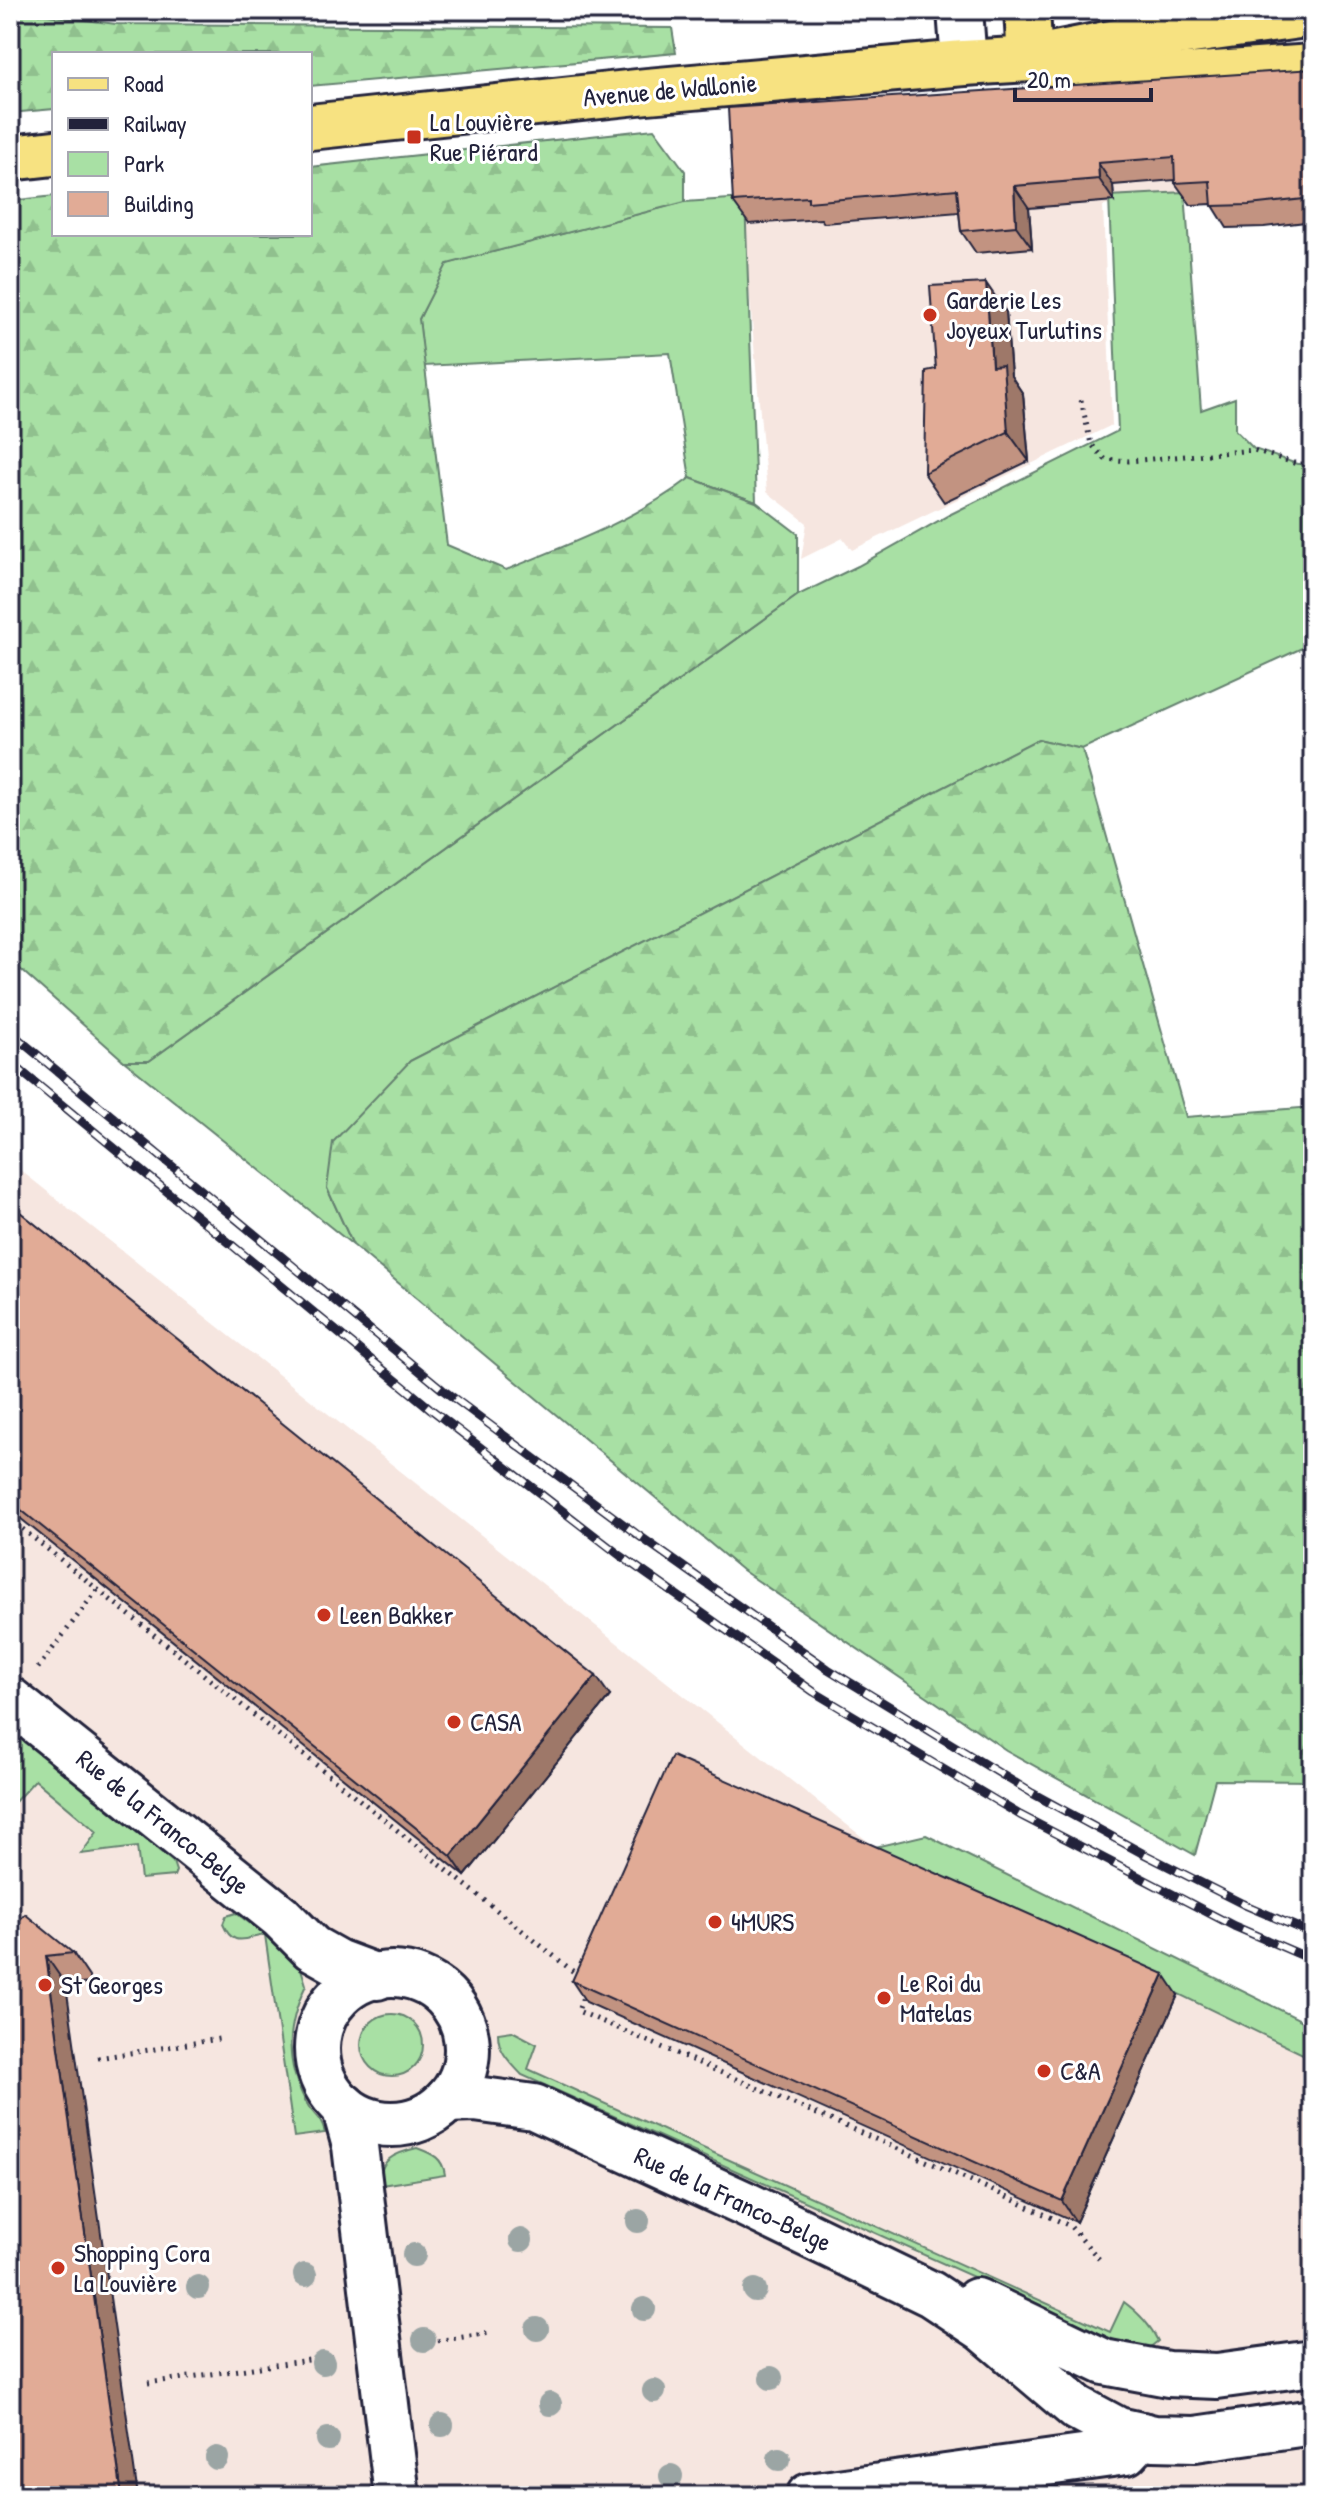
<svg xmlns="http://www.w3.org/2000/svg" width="1323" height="2506" font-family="'Patrick Hand',sans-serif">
	<defs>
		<pattern id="forest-firs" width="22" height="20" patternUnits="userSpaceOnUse" patternTransform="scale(2)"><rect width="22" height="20" fill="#a8e0a4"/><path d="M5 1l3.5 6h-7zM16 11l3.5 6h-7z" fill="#90c08e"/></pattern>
	</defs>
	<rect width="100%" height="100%" fill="#fff"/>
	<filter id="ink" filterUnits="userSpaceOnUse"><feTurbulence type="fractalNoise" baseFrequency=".0125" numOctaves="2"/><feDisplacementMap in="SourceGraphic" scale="16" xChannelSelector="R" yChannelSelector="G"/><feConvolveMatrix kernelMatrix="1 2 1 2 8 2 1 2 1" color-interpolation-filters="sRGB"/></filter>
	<g filter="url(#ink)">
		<g fill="#f6e6e0">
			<path d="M1172,92L1180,198L1103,206L1112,425L852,550L843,538L801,559L807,523L767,492L735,130Z"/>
			<path d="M10,1162L875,1847L1313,2059V2496H10Z"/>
		</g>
		<g fill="#a8e0a4" stroke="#658170" stroke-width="2">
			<path d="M1185,192L1201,410L1235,398V430L1254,449L1297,464H1313V643L1082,749L1038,739L410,1061L327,1188L353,1245L124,1061H149L798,595L858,566L949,515L1118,431L1109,196Z"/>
			<path d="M745,198L756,502L690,478L670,353L424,366L419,319L446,264L684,202Z"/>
			<path d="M10,1728L173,1862L176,1871L174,1876L141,1879L137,1847L81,1854L97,1832L35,1780L12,1805L10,1803V1772L16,1764L10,1759Z"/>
			<path d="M926,1835L1313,2026V2059L875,1847Z"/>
			<path d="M236,1913L298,1959L306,1985C287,2025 284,2061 306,2102C313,2116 321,2116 325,2133L294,2137L265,1935C244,1938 233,1948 223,1924L226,1916Z"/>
			<circle cx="392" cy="2045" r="31"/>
			<path d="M512,2031L537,2044L528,2069L1110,2332L1124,2302C1139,2313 1150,2324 1158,2341L1148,2349L1132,2348L522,2075C510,2062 498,2052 498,2033Z"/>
			<path d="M417,2148C433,2154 443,2158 445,2175L381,2185C377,2160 395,2153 417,2148Z"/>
		</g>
		<g fill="url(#forest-firs)" stroke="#658170" stroke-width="2">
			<path d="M10,10L116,24L672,28L676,53L310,86V54H54V109L10,113Z"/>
			<path d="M654,129L685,171V202L447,264L419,319L447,545L506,570C570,544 635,520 690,478L756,502L798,534V595L149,1061H124L10,960V201L54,196V234H310V167Z"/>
			<path d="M1038,739L1082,749L1186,1117L1313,1107V1781L1215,1780L1195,1855L1006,1750L742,1570L353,1245L327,1188L333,1142L410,1061Z"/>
		</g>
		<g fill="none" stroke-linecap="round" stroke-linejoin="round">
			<defs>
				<g id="minor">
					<path d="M960,10L964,63"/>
					<path d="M10,1700L280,1916L312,1948L337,1962L377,1977"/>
					<circle cx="392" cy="2049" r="75"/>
					<path d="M447,2100L475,2099L534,2107L745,2204L931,2294L984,2329L1077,2408L1118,2430L1154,2438L1195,2439L1313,2422"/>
					<path d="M344,2106L355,2146L397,2496"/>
					<path d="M977,2301L1104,2362L1168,2374L1217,2376L1313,2363"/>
					<path d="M809,2496L1126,2452L1142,2435"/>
				</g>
				<g id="major">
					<path d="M1027,10L1030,59"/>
					<path d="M310,127L647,91L964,63L1030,59L1143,79L1313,67"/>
					<path d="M10,158L54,153"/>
				</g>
				<path id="highway" d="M1030,59L1121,41L1313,14"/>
			</defs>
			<use href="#minor" stroke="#22223b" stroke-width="50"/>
			<use href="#major" stroke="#22223b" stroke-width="50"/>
			<use href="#highway" stroke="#22223b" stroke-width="50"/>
			<g stroke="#22223b" stroke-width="5" stroke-dasharray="2 6" stroke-linecap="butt">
				<path d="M1081,400L1091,444L1105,459L1129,461L1254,450L1297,464H1313"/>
				<path d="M10,1519L580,1977"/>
				<path d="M38,1668L98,1589"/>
				<path d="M585,1991L578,2011L954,2173L1070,2226L1099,2259"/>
				<path d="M98,2058L219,2039"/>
				<path d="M422,2343L491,2333"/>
				<path d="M148,2383L337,2356"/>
				<path d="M143,2496L166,2493"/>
			</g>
			<use href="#minor" stroke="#fff" stroke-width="44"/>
			<use href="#major" stroke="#f7e281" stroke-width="44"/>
			<use href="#highway" stroke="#f7e281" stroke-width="44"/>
			<defs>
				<g id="rail">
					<path d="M10,1032L443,1390L638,1535L828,1669L1032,1793L1142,1853L1243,1904L1313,1934"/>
					<path d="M10,1062L432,1410L621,1556L814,1692L1020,1815L1234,1926L1313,1960"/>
				</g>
			</defs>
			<use href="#rail" stroke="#22223b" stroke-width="9"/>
			<use href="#rail" stroke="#fff" stroke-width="6" stroke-dasharray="18" stroke-linecap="butt"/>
		</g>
		<g fill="#9ba5a4">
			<circle cx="638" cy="2221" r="12"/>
			<circle cx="521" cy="2240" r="12"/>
			<circle cx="414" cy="2255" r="12"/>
			<circle cx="305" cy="2275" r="12"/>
			<circle cx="198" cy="2287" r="12"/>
			<circle cx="755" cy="2290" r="12"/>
			<circle cx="644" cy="2309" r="12"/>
			<circle cx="537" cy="2329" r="12"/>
			<circle cx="424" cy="2340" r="12"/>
			<circle cx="323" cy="2363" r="12"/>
			<circle cx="771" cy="2378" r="12"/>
			<circle cx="654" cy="2391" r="12"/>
			<circle cx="550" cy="2404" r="12"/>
			<circle cx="442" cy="2425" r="12"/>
			<circle cx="328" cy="2439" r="12"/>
			<circle cx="217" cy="2458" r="12"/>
			<circle cx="779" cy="2459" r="12"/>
			<circle cx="671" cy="2476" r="12"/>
		</g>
		<g fill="#c29381" stroke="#22223b" stroke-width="2">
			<path d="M1313,69V221L1264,227L1227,228L1212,204L1191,205L1175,183V180L1113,185L1114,201L1029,208L1032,248L976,253L961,231L959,212L824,223L821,219L749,224L733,202Z"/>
			<path d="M1006,312L1011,376L1023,394L1029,461L944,502L924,473Z"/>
			<path d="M10,1204L610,1696L465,1876L10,1510Z"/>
			<path d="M12,1928L73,1953L93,1983L66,1985Z"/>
			<path d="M572,1981L1178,1995L1076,2222L586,2002Z"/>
		</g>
		<g fill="#9e7869" stroke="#22223b" stroke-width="2">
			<path d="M1098,163L1113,185L1114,201L1099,179Z"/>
			<path d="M1014,186L1029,208L1032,248L1016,226Z"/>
			<path d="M986,283L1006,312L1011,376L1023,394L1029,461L1008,432L992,366Z"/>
			<path d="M596,1676L610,1696L465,1876L451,1856Z"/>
			<path d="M46,1956L66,1985L138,2496H122Z"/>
			<path d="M1164,1974L1178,1995L1076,2222L1062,2201Z"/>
		</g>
		<g fill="#e1ab96" stroke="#22223b" stroke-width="2">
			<path d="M1313,69V198L1249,205L1212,206L1210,181L1175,183L1174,157L1098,163L1099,179L1014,186L1016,226L961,231L957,189L808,202V197L733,202L728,108Z"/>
			<path d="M986,283L992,366L1003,365L1008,432L924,473L926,371L936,369L930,286Z"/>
			<path d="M10,1204L596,1676L451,1856L10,1501Z"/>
			<path d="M672,1756L1164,1974L1062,2201L572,1981Z"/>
			<path d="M25,1914L73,1953L46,1956L122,2496H10V1926L12,1928Z"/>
		</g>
	</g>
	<g fill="#c8321e" stroke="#fff" stroke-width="3">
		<rect x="406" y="129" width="16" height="16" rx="4"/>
		<circle cx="930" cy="315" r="8"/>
		<circle cx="324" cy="1615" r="8"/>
		<circle cx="454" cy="1722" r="8"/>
		<circle cx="715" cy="1922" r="8"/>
		<circle cx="45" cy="1985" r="8"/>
		<circle cx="884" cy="1998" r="8"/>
		<circle cx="1044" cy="2071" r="8"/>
		<circle cx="58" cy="2268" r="8"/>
	</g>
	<g text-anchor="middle" stroke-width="6" stroke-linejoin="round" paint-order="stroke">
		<g font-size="26" fill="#22223b" stroke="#fff">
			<text transform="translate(670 90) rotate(-5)" y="9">Avenue de Wallonie</text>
			<text transform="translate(163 1822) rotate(39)" y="9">Rue de la Franco-Belge</text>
			<text transform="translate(733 2199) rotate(25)" y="9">Rue de la Franco-Belge</text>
		</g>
		<g font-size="26" fill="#22223b" stroke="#fff" text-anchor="start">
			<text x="430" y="131">La Louvière<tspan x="430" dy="30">Rue Piérard</tspan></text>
			<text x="946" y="309">Garderie Les<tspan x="946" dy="30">Joyeux Turlutins</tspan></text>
			<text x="340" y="1624">Leen Bakker</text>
			<text x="470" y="1731">CASA</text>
			<text x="731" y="1931">4MURS</text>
			<text x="900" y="1992">Le Roi du<tspan x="900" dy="30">Matelas</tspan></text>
			<text x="61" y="1994">St Georges</text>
			<text x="1060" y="2080">C&amp;A</text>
			<text x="74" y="2262">Shopping Cora<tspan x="74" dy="30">La Louvière</tspan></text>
		</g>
	</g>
	<rect width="1323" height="2506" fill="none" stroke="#fff" stroke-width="40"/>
	<rect x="20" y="20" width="1283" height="2466" fill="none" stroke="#22223b" stroke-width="3" filter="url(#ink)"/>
	<rect x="52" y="52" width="260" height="184" fill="#ffffff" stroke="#a7a7b1" stroke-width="2"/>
	<rect x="68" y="78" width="40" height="12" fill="#f7e281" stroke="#a7a7b1" stroke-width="2"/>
	<text x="124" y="92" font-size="24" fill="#22223b">Road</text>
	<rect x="68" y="118" width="40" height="12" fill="#22223b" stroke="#a7a7b1" stroke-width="2"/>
	<text x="124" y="132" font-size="24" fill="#22223b">Railway</text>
	<rect x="68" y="152" width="40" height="24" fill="#a8e0a4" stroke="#a7a7b1" stroke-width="2"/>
	<text x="124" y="172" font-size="24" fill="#22223b">Park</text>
	<rect x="68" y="192" width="40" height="24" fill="#e1ab96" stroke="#a7a7b1" stroke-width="2"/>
	<text x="124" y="212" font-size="24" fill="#22223b">Building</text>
	<path d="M1015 88v12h136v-12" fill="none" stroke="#22223b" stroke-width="4"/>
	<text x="1027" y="88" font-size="24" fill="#22223b" stroke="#ffffff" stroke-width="6" paint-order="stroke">20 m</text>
</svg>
